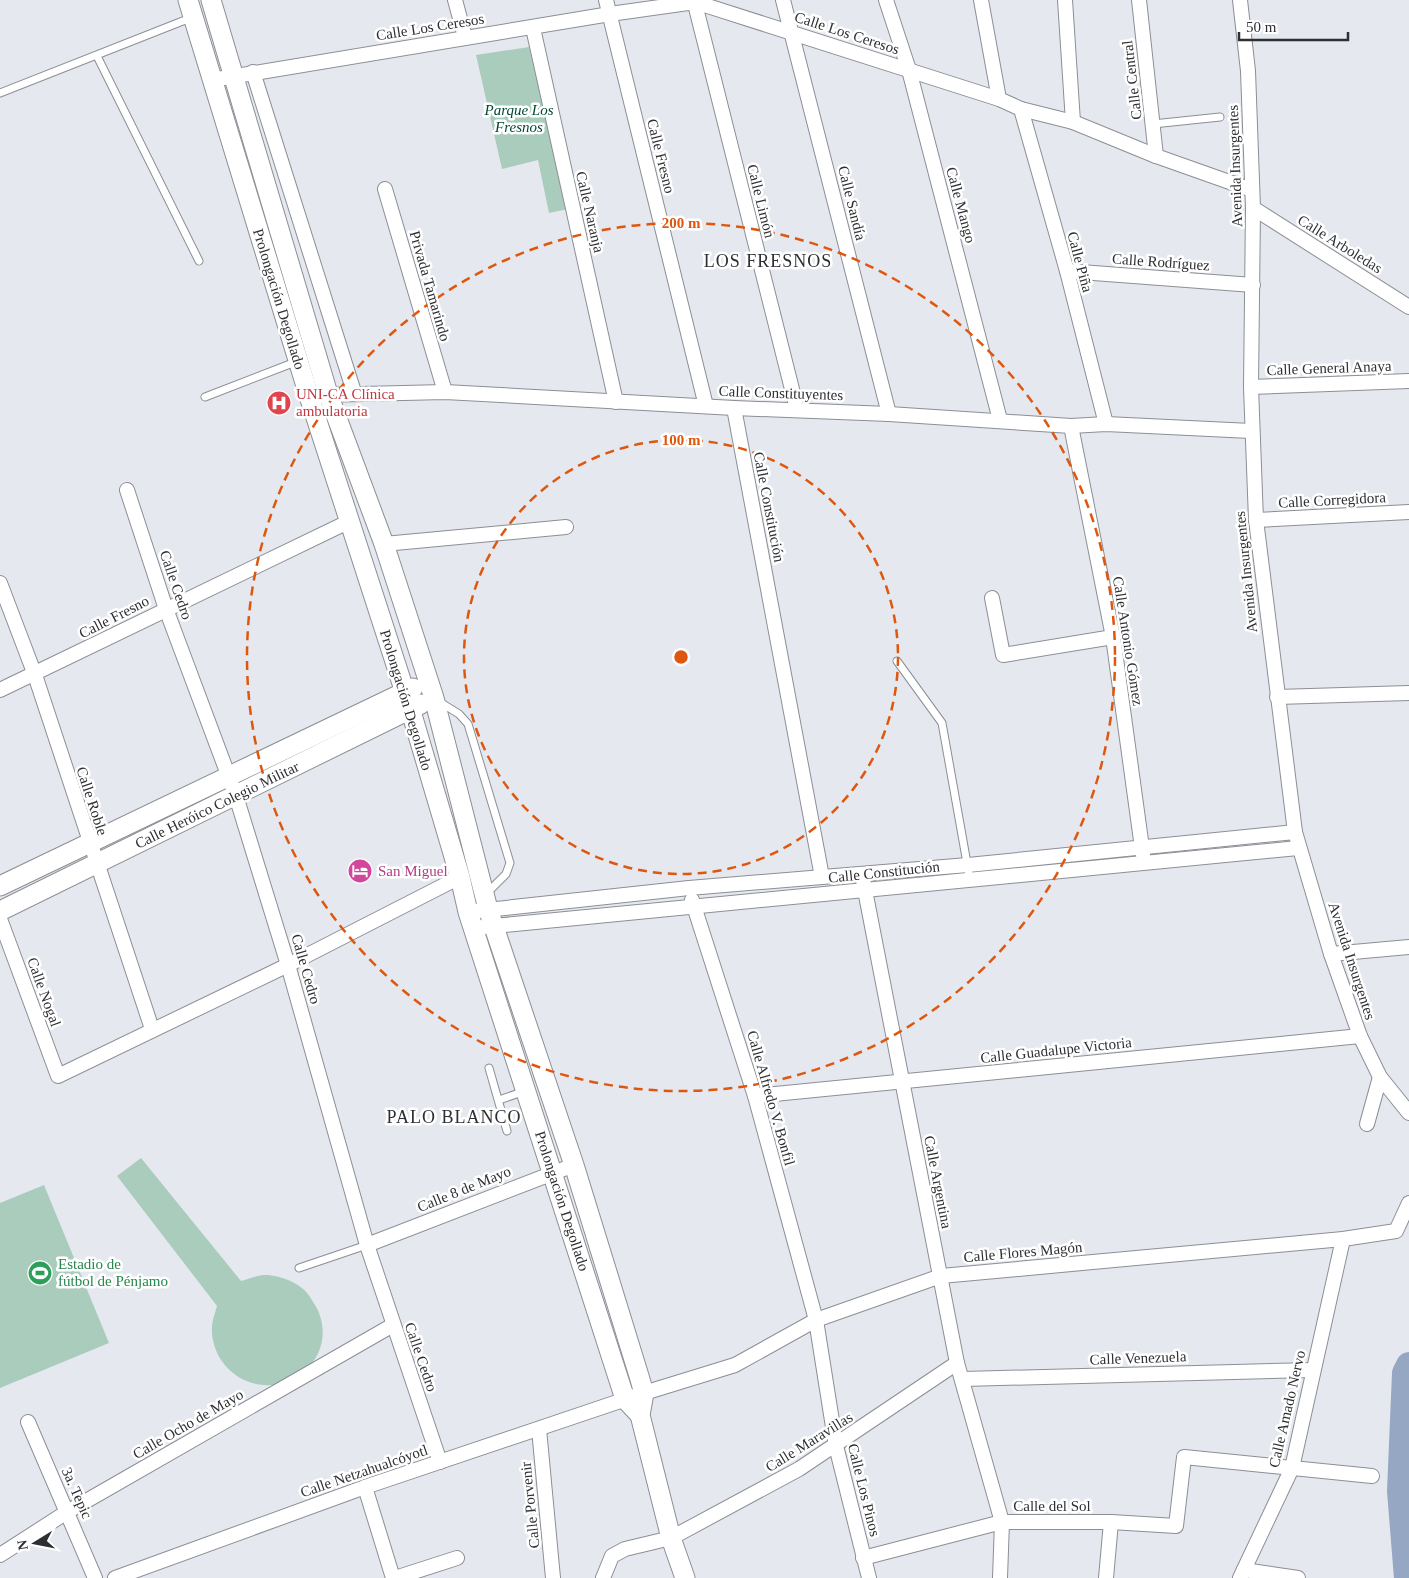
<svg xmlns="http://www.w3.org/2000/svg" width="1409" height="1578" font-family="'Times New Roman',serif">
	<rect width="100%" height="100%" fill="#e5e9ef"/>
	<g fill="#aaccbc">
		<path d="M529,47L568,209L549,213L538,160L502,169L476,55Z"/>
		<path d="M141,1158L241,1281C248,1279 256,1276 263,1275C278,1274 302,1283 310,1297C313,1302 317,1307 319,1313C341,1371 260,1415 221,1360C216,1352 211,1339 212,1328C212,1321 215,1313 217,1306L117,1176Z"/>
		<path d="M44,1185L109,1343L0,1388V1203Z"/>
	</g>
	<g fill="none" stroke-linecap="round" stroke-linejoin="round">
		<path stroke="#96a7c3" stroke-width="26" d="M1407,1578L1400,1491L1405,1373L1409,1365"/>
		<defs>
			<g id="lane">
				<path d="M97,56L199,261"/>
				<path d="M0,93L193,17"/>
				<path d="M1153,124L1220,117"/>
				<path d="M205,397L298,361"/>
				<path d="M897,661L942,723L970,880"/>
				<path d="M438,701L459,714L468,724L510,863L506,874L487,893"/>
				<path d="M489,1068L507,1131"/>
				<path d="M499,1100L525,1091"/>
				<path d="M299,1268L367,1245"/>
			</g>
			<g id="street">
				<path d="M455,0L465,37"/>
				<path d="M606,0L706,406"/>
				<path d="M694,0L797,409"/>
				<path d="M783,0L889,414"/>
				<path d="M886,0L909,70L1000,420"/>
				<path d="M981,0L999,99"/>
				<path d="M1065,0L1073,122"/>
				<path d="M1139,0L1156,156"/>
				<path d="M1240,0L1248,71L1253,208L1251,387L1256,520L1295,832L1331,954L1360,1036L1380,1077L1409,1113"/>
				<path d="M533,28L616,402"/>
				<path d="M253,72L354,392"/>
				<path d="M212,80L610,14L695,2L999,99L1021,109L1073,122L1156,156L1252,190"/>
				<path d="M1021,109L1067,271L1106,424"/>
				<path d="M385,189L445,392"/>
				<path d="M1253,208L1409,307"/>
				<path d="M1067,271L1253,285"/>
				<path d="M1251,387L1409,381"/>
				<path d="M320,395L445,392L734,408L889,414L1071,426L1106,424L1251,431"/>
				<path d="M734,408L822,877"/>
				<path d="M1071,426L1113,637L1143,855"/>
				<path d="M127,490L166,609L236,796L288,965L367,1245L440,1462"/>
				<path d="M1256,520L1409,512"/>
				<path d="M384,544L566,527"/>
				<path d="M0,583L35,675L152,1029"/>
				<path d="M992,598L1003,655L1113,637"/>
				<path d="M0,690L350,521"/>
				<path d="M1277,697L1409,693"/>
				<path d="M863,880L957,1363L1002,1522L1000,1578"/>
				<path d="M692,900L755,1096L816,1320L836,1446L869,1578"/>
				<path d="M468,912L689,888L968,865L1295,832"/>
				<path d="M0,919L58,1076L288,965L460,877"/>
				<path d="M473,928L1298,848"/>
				<path d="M1331,954L1409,947"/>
				<path d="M755,1096L1360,1036"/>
				<path d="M1367,1124L1380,1077"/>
				<path d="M367,1245L574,1165"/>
				<path d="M963,1379L1313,1370"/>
				<path d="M28,1422L95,1578"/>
				<path d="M539,1429L553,1578"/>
				<path d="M365,1487L393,1578"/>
				<path d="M0,1555L67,1512L393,1325"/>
				<path d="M863,1558L1002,1522H1111L1176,1526L1184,1457L1372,1476"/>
				<path d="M1244,1570L1298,1578"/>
				<path d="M115,1578L365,1487L644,1393L735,1365L816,1320L941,1276L1343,1239L1396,1231L1409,1203"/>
				<path d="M395,1578L457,1558"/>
				<path d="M603,1578L612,1556L625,1549L671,1538L799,1469L957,1363"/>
				<path d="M1106,1578L1111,1522"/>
				<path d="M1240,1578L1292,1468L1343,1239"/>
			</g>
			<g id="secondary">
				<path d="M188,0L309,396L410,708L460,877L468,912L625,1399L640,1415"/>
				<path d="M211,0L328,394L384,544L434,698L488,909L574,1165L639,1376L644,1393L640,1415L671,1538L685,1578"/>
				<path d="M0,886L413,688"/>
				<path d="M0,911L421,704"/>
			</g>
		</defs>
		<use href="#lane" stroke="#8b8f95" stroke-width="9"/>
		<use href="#street" stroke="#8b8f95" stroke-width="16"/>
		<use href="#secondary" stroke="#8b8f95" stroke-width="21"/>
		<use href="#lane" stroke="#fff" stroke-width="7"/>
		<use href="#street" stroke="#fff" stroke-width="14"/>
		<use href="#secondary" stroke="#fff" stroke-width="19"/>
	</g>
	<g fill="none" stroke="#df570e" stroke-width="2.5" stroke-dasharray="9 6">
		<circle cx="681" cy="657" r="217"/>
		<circle cx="681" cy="657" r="434"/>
	</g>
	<defs>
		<symbol id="hospital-disc" viewBox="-11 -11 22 22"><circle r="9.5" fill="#e0444e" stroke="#fff"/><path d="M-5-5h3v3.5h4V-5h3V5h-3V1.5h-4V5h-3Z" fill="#fff"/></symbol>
		<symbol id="hotel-disc" viewBox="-11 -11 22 22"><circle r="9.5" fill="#d1479c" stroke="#fff"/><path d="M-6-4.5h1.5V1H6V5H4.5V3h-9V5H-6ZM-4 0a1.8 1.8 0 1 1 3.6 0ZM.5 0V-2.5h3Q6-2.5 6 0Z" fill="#fff"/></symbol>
		<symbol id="stadium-disc" viewBox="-11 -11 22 22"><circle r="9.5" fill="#2e9e5b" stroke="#fff"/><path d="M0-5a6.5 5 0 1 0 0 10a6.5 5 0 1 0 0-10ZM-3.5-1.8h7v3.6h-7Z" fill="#fff"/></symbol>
	</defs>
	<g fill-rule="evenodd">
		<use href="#hospital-disc" x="265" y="389" width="28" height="28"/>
		<use href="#hotel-disc" x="346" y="857" width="28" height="28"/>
		<use href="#stadium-disc" x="26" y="1259" width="28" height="28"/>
	</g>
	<g text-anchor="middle" stroke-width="5" stroke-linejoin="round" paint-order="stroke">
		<g font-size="15" fill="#2e2f32" stroke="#fff">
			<text transform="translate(430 27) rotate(-9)" y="5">Calle Los Ceresos</text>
			<text transform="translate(847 33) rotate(18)" y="5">Calle Los Ceresos</text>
			<text transform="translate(1132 80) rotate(-97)" y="5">Calle Central</text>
			<text transform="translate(661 156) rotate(76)" y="5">Calle Fresno</text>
			<text transform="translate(1235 166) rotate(-92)" y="5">Avenida Insurgentes</text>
			<text transform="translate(761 201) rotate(76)" y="5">Calle Limón</text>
			<text transform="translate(852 203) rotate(76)" y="5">Calle Sandía</text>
			<text transform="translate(961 205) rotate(75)" y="5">Calle Mango</text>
			<text transform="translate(590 212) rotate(77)" y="5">Calle Naranja</text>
			<text transform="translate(1340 244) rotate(32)" y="5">Calle Arboledas</text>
			<text transform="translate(1080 262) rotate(75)" y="5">Calle Piña</text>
			<text transform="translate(1161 262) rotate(4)" y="5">Calle Rodríguez</text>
			<text transform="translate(430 286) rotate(74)" y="5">Privada Tamarindo</text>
			<text transform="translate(279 299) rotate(73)" y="5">Prolongación Degollado</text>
			<text transform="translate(1329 368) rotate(-2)" y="5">Calle General Anaya</text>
			<text transform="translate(781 393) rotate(2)" y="5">Calle Constituyentes</text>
			<text transform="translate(1332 500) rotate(-3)" y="5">Calle Corregidora</text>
			<text transform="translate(769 507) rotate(79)" y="5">Calle Constitución</text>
			<text transform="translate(1246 572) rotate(-96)" y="5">Avenida Insurgentes</text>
			<text transform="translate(176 585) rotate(71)" y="5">Calle Cedro</text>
			<text transform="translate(114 617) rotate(-27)" y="5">Calle Fresno</text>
			<text transform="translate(1128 641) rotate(81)" y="5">Calle Antonio Gómez</text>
			<text transform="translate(406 700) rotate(73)" y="5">Prolongación Degollado</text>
			<text transform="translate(92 801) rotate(72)" y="5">Calle Roble</text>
			<text transform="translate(217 805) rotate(-26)" y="5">Calle Heróico Colegio Militar</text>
			<text transform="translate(884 872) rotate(-6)" y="5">Calle Constitución</text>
			<text transform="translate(1352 961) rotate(72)" y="5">Avenida Insurgentes</text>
			<text transform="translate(306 969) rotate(74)" y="5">Calle Cedro</text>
			<text transform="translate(44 992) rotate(70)" y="5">Calle Nogal</text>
			<text transform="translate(1056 1050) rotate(-6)" y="5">Calle Guadalupe Victoria</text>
			<text transform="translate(771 1098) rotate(74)" y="5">Calle Alfredo V. Bonfil</text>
			<text transform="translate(938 1182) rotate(79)" y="5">Calle Argentina</text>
			<text transform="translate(464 1189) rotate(-22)" y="5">Calle 8 de Mayo</text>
			<text transform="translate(562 1201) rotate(72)" y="5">Prolongación Degollado</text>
			<text transform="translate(1023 1252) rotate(-5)" y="5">Calle Flores Magón</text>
			<text transform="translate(421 1357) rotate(71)" y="5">Calle Cedro</text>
			<text transform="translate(1138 1358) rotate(-2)" y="5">Calle Venezuela</text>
			<text transform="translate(1287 1409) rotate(-77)" y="5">Calle Amado Nervo</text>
			<text transform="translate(188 1424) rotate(-30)" y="5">Calle Ocho de Mayo</text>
			<text transform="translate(809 1442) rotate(-32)" y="5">Calle Maravillas</text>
			<text transform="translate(364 1471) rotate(-19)" y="5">Calle Netzahualcóyotl</text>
			<text transform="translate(864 1490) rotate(76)" y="5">Calle Los Pinos</text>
			<text transform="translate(77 1493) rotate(66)" y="5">3a. Tepic</text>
			<text transform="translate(530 1505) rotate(-96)" y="5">Calle Porvenir</text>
			<text x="1052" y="1511">Calle del Sol</text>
		</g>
		<g font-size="15" font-style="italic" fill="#004731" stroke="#fff">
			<text x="519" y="115">Parque Los<tspan x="519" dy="17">Fresnos</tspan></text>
		</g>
		<g font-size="15" fill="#be3a42" stroke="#fff" text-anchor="start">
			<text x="296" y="399">UNI-CA Clínica<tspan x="296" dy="17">ambulatoria</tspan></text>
		</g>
		<g font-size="15" fill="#b23c85" stroke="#fff" text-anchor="start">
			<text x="378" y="876">San Miguel</text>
		</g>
		<g font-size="15" fill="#27864d" stroke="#fff" text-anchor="start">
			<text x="58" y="1269">Estadio de<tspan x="58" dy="17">fútbol de Pénjamo</tspan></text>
		</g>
		<g font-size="18" letter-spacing="1" fill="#2e2f32" stroke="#fff">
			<text x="768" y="267">LOS FRESNOS</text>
			<text x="454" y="1123">PALO BLANCO</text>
		</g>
	</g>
	<circle cx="681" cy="657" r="8" fill="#df570e" stroke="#fff" stroke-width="2.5"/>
	<g font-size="15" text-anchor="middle" font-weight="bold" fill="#df570e" stroke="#fff" stroke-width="5" stroke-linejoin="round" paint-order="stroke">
		<text x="681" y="228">200 m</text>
		<text x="681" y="445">100 m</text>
	</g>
	<g transform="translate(35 1543) rotate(260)" stroke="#ffffff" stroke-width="4" paint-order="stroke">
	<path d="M0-4L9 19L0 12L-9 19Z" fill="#2e2f32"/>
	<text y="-8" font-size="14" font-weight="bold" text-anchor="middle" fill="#2e2f32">N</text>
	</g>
	<path d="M1239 32v8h109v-8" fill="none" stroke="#2e2f32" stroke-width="2.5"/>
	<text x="1246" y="32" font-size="15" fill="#2e2f32" stroke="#ffffff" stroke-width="4" paint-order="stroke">50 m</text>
</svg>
